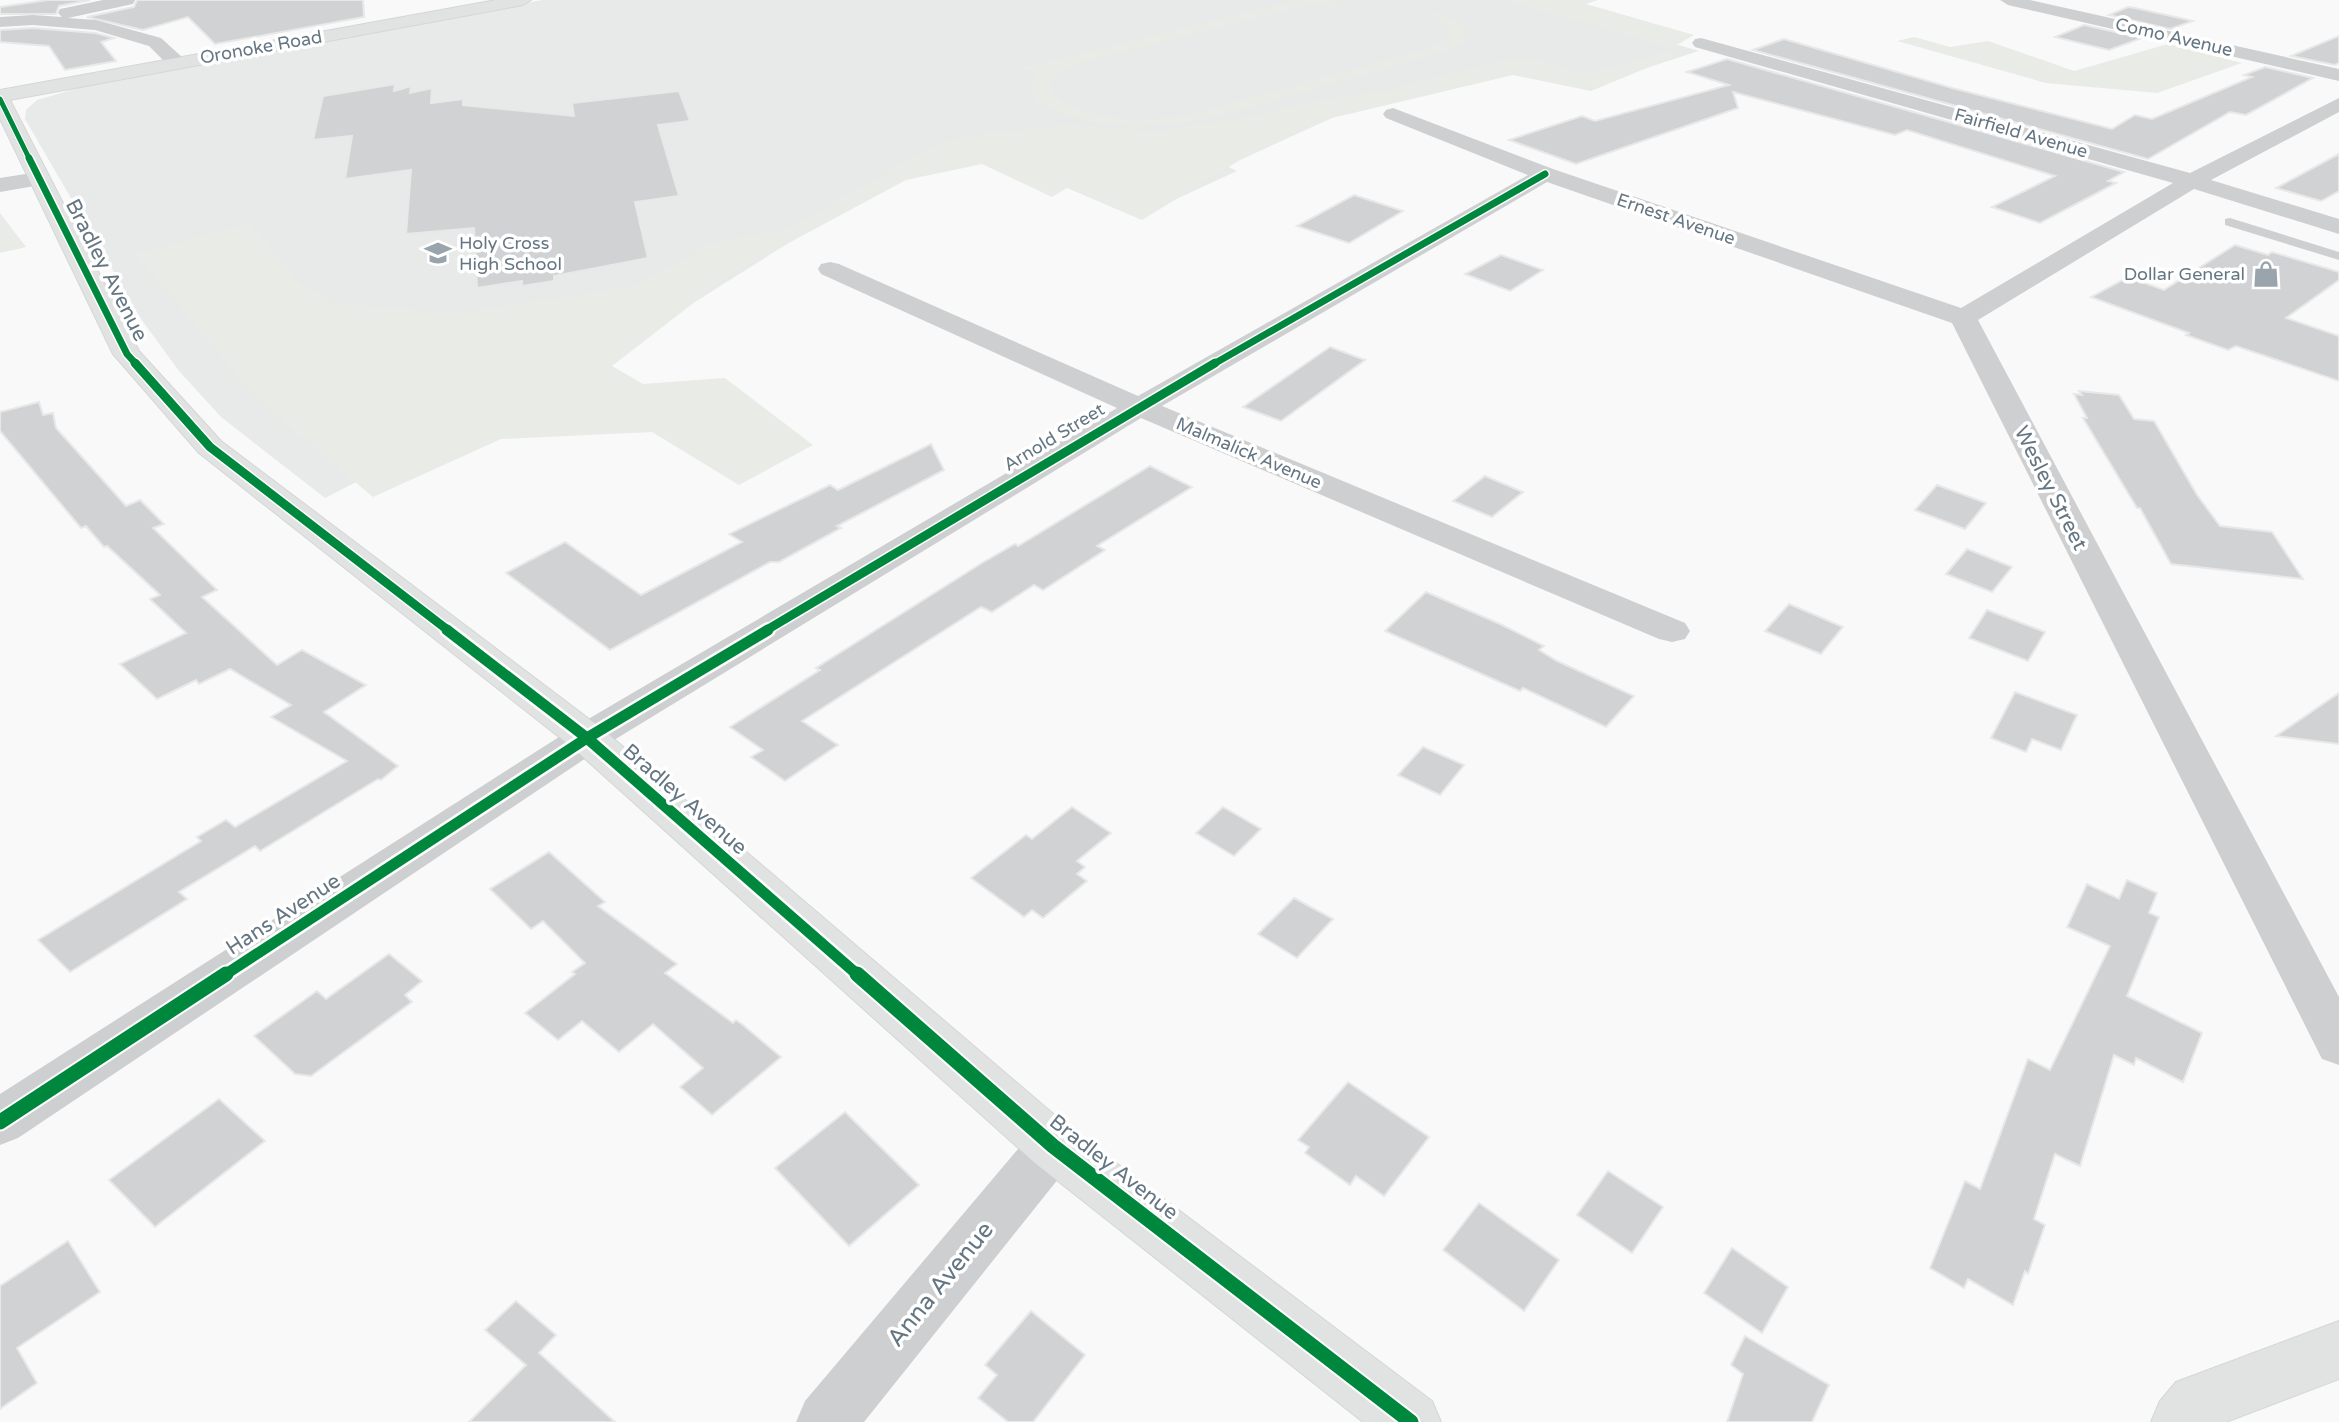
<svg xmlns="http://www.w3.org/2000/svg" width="2339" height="1422" font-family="'Varela Round',sans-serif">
	<rect width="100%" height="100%" fill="#f9f9f9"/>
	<path fill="#e8e9e9" d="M542,0H1524L1699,51L1587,87L1515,64L1340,107L1220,163L1237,171L1148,212L949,142L644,334L325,498L221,417L179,371L141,319L25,119L26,110L37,100L78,88Z"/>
	<g fill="#e8ebe6" fill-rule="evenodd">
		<path d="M1294,0C1333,0 1447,0 1467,30C1466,45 1451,49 1439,53C1393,67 1347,80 1301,93C1223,116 1140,144 1060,113C1047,109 1032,102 1030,87L1037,74L1021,68ZM1360,2C1381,3 1449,7 1449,34L1441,42L1425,49L1181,117L1134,119L1103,116L1068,106L1050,91C1048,75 1064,69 1077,64L1300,7Z"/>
		<path d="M1503,0H1598L1586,4L1694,35L1672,48Z"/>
		<path d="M1914,37L1950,47L1988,41L2074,71L2168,44L2242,63L2157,93L2046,83L1897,41Z"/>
		<path d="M1666,52L1678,55L1591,91L1513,75L1332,118L1240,160L1142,220L1067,188L1052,197L982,164L906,180L731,274L612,366L643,384L725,378L813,445L739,485L652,432L501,439L373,497L257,399L135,253L250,224L300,283L334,303L457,313L635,286L713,242L788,229L932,146L968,135L1068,125L1161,131L1236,119L1330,98L1382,91L1509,59L1542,61L1583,74Z"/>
		<path d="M0,213L26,247L0,253Z"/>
	</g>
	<g fill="#d0d2d3" stroke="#e8e8e8" stroke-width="2">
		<path d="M48,0H90L59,6L56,14H0V7Z"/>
		<path d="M137,0H363L364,17L215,44L188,17L143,30L87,17L134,7Z"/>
		<path d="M2128,7L2135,8L2193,21L2170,29L2109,15Z"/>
		<path d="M2084,25L2142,38L2109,50L2055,37Z"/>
		<path d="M33,28L95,33L114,38L101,42L116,61L65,70L49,46L0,42V30Z"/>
		<path d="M2339,36V63L2335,65L2291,56Z"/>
		<path d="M1784,39L1952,88L2112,129L2135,115L2152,119L2252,77L2244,75L2265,67L2313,78L2246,115L2230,112L2148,159L1753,50Z"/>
		<path d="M1727,59L2124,172L2108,181L2116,183L2040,223L1992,207L2055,176L1907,130L1895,135L1733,92L1738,108L1576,164L1509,140L1582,116L1595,121L1729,85L1687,72Z"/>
		<path d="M395,84L394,91L411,86L410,93L432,88L431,103L463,99V105L574,116L572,103L679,91L690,121L658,125L679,196L635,202L648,258L554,276V281L522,286V281L477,288L474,228L406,234L411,170L345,179L352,136L313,140L323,96Z"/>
		<path d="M2339,154V191L2321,201L2276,188Z"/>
		<path d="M1354,195L1403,211L1349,243L1297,226Z"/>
		<path d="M2235,245L2268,255L2272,252L2339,272V280L2286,318L2339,336V381L2236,346L2228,350L2186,335L2189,333L2091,297L2128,277L2164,290Z"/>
		<path d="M1501,255L1543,270L1510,291L1465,274Z"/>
		<path d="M1330,347L1365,360L1281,421L1243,407Z"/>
		<path d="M2079,391L2119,395L2134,419L2154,421L2197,495L2220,526L2272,532L2303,579L2171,564L2140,508H2137L2083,418H2087L2074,394L2082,395Z"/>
		<path d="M39,402L43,415L53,413L56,428L126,506L140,500L164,524L153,528L217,590L202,597L277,665L302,650L366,685L324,712L398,766L381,780L378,779L260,851L255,846L179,892L187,899L70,972L38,940L201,841L197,837L226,820L235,827L347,761L271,717L291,705L230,669L199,684L196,680L157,699L120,664L186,633L150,599L160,595L107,546L104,547L86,526L81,528L0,431V412Z"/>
		<path d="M931,444L944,470L837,526L841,528L779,562H770L610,650L506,573L565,542L641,595L742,542L729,534L830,485L838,490Z"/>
		<path d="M1150,466L1192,487L1097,546L1105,550L1043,590L1034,585L992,612L981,607L802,721L838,745L785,781L751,757L763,750L730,727L820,670L816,668L982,563L1015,544L1018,546Z"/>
		<path d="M1485,476L1523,492L1492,517L1453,501Z"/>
		<path d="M1937,485L1986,503L1965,529L1915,510Z"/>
		<path d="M1967,549L2012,567L1992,592L1946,574Z"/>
		<path d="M1426,592L1500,624L1544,646L1539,650L1557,661L1634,696L1606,727L1523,688L1520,691L1385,631Z"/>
		<path d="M1789,604L1843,627L1821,654L1765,631Z"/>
		<path d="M1987,610L2045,632L2028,661L1969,638Z"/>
		<path d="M2015,692L2077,715L2061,750L2032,739L2026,752L1991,738Z"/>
		<path d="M2339,693V744L2276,736Z"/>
		<path d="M1423,747L1464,765L1440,795L1398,775Z"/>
		<path d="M1072,807L1111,833L1077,861L1085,867L1077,874L1087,881L1043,918L1032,910L1024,917L971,878L1026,835L1032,839Z"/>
		<path d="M1223,807L1261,829L1234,856L1196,833Z"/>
		<path d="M549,852L605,902L598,906L677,964L665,973L733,1023L736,1020L743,1025L781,1057L712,1115L680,1087L703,1068L653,1024L619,1052L582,1021L558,1040L525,1013L575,974L572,972L585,963L543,921L531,929L490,889Z"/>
		<path d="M2127,880L2157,893L2149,913L2159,917L2127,996L2202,1033L2183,1082L2136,1058L2134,1065L2114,1055L2080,1166L2055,1154L2034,1219L2045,1225L2028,1274L2025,1271L2013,1305L1968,1279L1964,1288L1930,1268L1965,1181L1980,1189L2028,1059L2050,1070L2110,946L2067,927L2087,884L2119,899Z"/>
		<path d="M1294,898L1333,919L1297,958L1258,934Z"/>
		<path d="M389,954L422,981L405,995L412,1002L311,1076L295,1074L254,1036L317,991L326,999Z"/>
		<path d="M1348,1082L1429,1137L1384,1196L1356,1176L1350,1185L1305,1153L1309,1147L1298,1140Z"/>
		<path d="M219,1099L265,1141L155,1227L109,1180Z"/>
		<path d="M845,1112L919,1185L849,1246L775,1168Z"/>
		<path d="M1608,1171L1663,1207L1632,1253L1577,1215Z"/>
		<path d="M1479,1203L1559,1260L1524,1311L1443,1250Z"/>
		<path d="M68,1241L100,1292L17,1348L37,1383L0,1409V1286Z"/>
		<path d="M1732,1248L1788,1287L1762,1333L1704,1293Z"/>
		<path d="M516,1301L556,1335L539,1353L615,1422H469L526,1365L485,1330Z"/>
		<path d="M1031,1311L1085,1355L1033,1422H1008L978,1398L997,1375L985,1365Z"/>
		<path d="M1745,1336L1829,1385L1812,1422H1727L1743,1374L1731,1365Z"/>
	</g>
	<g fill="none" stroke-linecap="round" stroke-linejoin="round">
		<defs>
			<g id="secondary">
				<path d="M496,0H531L523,5L10,100L139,351L221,441L601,728L1071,1129L1432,1401L1441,1422H1363L1035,1163L573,748L199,453L113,354L0,119V90Z"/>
				<path d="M2339,1321V1379L2226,1422H2151L2160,1401L2176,1382Z"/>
			</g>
		</defs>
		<use href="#secondary" stroke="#d5d6d7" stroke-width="2"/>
		<path fill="#cecfd0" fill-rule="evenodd" d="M2230,218L2339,252V260L2225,225V219Z"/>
		<g fill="#cecfd0" fill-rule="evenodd">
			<path d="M103,0H135L133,4L68,18L96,20L161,38L183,58L185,62L183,66H169L149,46L95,30L33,25L0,27V17L33,15L62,17L58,13L60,9Z"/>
			<path d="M2000,0H2030L2339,69V81L2008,5Z"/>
			<path d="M1701,38L2190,173L2339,98V112L2211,180L2339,219V234L2194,189L1978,320L2339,997V1065L2322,1059L1952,323L1547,182L1162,406L1685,623L1690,631L1685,639L1672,642L1659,639L1141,418L601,748L18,1138L0,1145V1094L573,728L1117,408L821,274L818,269L821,264L830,262L839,264L1138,396L1528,175L1386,118L1383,114L1386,110L1393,108L1553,169L1961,308L2173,183L1695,47L1692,43L1695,39Z"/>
			<path d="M38,172L46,174L49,179L46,184L0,192V178Z"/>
			<path d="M1053,1123L1071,1129L1079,1146L1071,1163L864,1422H796L805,1401L1035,1129Z"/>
		</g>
		<use href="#secondary" fill="#e1e2e2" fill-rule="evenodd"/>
		<defs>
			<path id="cycleway-far4" d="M0,99L30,160"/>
			<g id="cycleway-far3">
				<path d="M29,158L127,354L137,365"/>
				<path d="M1212,365L1545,174"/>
			</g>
			<g id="cycleway-far2">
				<path d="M135,363L210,447L449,631"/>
				<path d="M765,631L1215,363"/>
			</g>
			<g id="cycleway-far1">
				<path d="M447,630L587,738L859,976"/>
				<path d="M223,976L587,738L768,630"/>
			</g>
			<g id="cycleway">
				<path d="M857,974L1053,1146L1411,1422"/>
				<path d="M0,1122L226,974"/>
			</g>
		</defs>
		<use href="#cycleway-far4" stroke="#fff" stroke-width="7"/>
		<use href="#cycleway-far3" stroke="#fff" stroke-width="10"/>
		<use href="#cycleway-far2" stroke="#fff" stroke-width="12"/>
		<use href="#cycleway-far1" stroke="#fff" stroke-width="16"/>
		<use href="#cycleway" stroke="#fff" stroke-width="19"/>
		<use href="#cycleway-far4" stroke="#00873e" stroke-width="5"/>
		<use href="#cycleway-far3" stroke="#00873e" stroke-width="7"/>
		<use href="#cycleway-far2" stroke="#00873e" stroke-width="9"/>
		<use href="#cycleway-far1" stroke="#00873e" stroke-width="11"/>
		<use href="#cycleway" stroke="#00873e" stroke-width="15"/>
	</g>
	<defs>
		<symbol id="school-bare" viewBox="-9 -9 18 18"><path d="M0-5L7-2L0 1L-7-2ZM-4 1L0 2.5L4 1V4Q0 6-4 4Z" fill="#99a4ac" stroke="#fff" stroke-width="2.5" paint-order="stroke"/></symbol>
		<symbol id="shop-bare" viewBox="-9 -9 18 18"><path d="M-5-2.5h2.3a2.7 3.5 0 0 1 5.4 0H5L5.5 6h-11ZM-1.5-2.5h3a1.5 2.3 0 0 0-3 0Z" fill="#99a4ac" stroke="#fff" stroke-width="2.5" paint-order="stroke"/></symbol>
	</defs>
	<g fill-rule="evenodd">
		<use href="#school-bare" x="419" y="234" width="38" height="38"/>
		<use href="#shop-bare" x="2247" y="255" width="38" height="38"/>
	</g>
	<g text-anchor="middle" stroke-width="7" stroke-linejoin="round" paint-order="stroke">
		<g font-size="18" fill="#657683" stroke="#fff">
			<text transform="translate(2174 37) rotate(13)" y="6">Como Avenue</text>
			<text transform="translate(261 47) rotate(-10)" y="6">Oronoke Road</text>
			<text transform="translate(2021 133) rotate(16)" y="6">Fairfield Avenue</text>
			<text transform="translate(1676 219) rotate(19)" y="6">Ernest Avenue</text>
			<text transform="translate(1054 437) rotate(-31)" y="6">Arnold Street</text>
			<text transform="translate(1249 453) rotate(23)" y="6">Malmalick Avenue</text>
		</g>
		<g font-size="18" fill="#657683" stroke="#fff" text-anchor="start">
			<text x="459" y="249">Holy Cross<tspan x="459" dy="21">High School</tspan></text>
			<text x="2245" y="280" text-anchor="end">Dollar General</text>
		</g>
		<g font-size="21" fill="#657683" stroke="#fff">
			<text transform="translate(107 270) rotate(63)" y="7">Bradley Avenue</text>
			<text transform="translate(2051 488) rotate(63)" y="7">Wesley Street</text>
			<text transform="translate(685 799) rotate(41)" y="7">Bradley Avenue</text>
			<text transform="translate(283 914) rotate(-33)" y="7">Hans Avenue</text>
			<text transform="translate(1114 1167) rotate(38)" y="7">Bradley Avenue</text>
		</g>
		<g font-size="24" fill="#657683" stroke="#fff">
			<text transform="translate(940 1284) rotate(-51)" y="8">Anna Avenue</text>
		</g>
	</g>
</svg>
